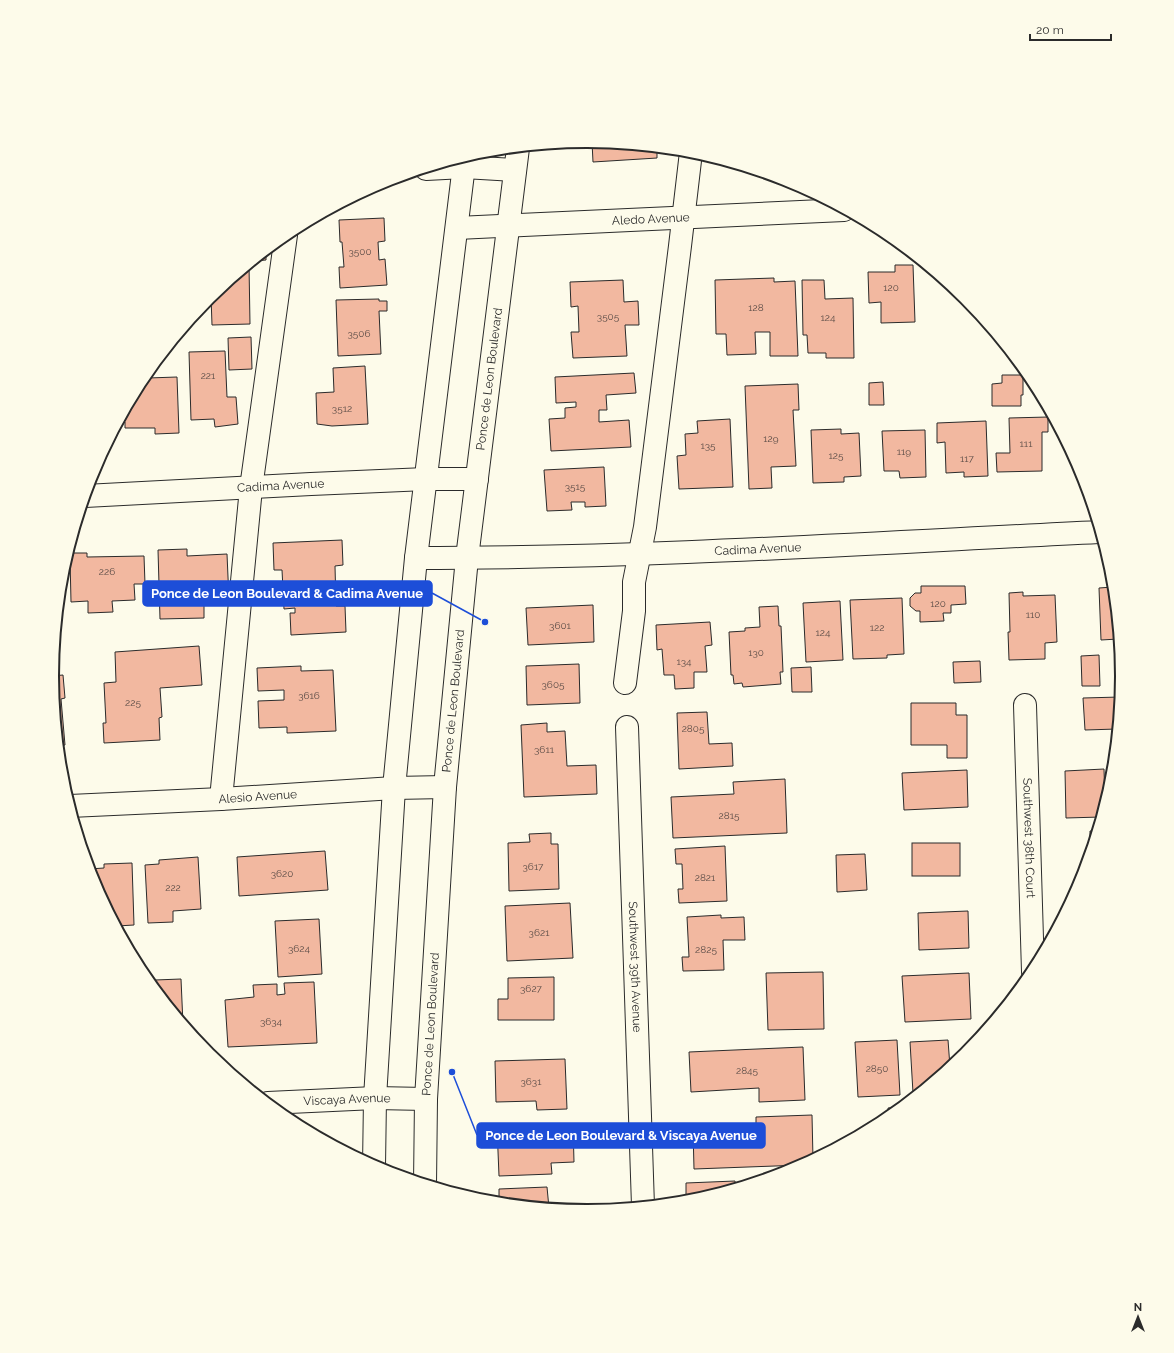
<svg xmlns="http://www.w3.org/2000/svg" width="1174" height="1353" font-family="Raleway,sans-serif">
	<rect width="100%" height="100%" fill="#fdfbea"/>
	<g fill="#f2b8a0" stroke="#2b2b2b">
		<path d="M592,142L657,148V158L593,162Z"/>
		<path d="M384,218L385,241L378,242L379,260L385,259L387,285L340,288L339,267H344L342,242H340L339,220Z"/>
		<path d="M266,251V260L254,261Z"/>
		<path d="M249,265L250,324L212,325L211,296Z"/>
		<path d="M895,265H913L915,322L881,323V302L869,303L868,272H895Z"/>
		<path d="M774,278V282L795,281L798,356H770V332H755L756,354L727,355L726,334H716L715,280Z"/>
		<path d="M623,280L624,302L638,301L639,325H625L627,356L573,358L571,332H579L578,306L571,307L570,282Z"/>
		<path d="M802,280H824L825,299L853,298L854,358H826V353H808L807,335H803Z"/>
		<path d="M379,299V301H387V311H379L381,354L338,356L336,300Z"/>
		<path d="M251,337L252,369L229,370L228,338Z"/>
		<path d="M225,351L227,397H236L238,424L215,427L214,419L191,420L189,352Z"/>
		<path d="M365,366L368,424L332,426L317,424L316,393L334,392L333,368Z"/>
		<path d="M148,373V378L177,377L179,433L155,434V428H125V422H123V416L142,379Z"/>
		<path d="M634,373L636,393L606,395L607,410H599V422L629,420L631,447L551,451L549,419L565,418V408L576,407V402L556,403L555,377Z"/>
		<path d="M1002,375H1023V395H1021V406H992V384L1002,383Z"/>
		<path d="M883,382L884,405H869V383Z"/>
		<path d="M798,384L799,410H793L796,466L771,467L772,488L749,489L745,386Z"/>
		<path d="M1048,417V432H1042V471L997,472L996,453H1010L1009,418Z"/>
		<path d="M730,419L733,487L679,489L677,456L686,455L685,434L698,433L697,421Z"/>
		<path d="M986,421L988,476L964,477V472L946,473L945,442L937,443V423Z"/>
		<path d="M841,429V434L859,433L861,476L844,477V482L813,483L811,430Z"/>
		<path d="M925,430L926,477L900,478L899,471H884L882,431Z"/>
		<path d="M604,467L606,506L585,507V502H571L572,510L547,511L544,470Z"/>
		<path d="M342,540L343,565L335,566L336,606H345L346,632L291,635L290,613H295V608L284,609L282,570H274L273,543Z"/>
		<path d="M187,549V556L227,554L229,600L204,601V618L160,619L158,550Z"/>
		<path d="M72,553H87V557L144,556L145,584H134L135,600L112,601L113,612L88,613V601L71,602L70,558H72Z"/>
		<path d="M921,586H965L966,604L951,605V613H943L944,621L920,622V611H916L910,606V598L915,593H921Z"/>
		<path d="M1113,587L1118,639L1101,640L1099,588Z"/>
		<path d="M1023,592V596L1055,595L1057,642L1045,643V659L1009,660L1008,632H1010L1009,593Z"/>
		<path d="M902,598L904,654L887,655V658L853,659L850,600Z"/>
		<path d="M840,601L843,660L806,662L803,603Z"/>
		<path d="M593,605L594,642L528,645L526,608Z"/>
		<path d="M778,606L779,626H781L783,672H780L781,684L743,687L742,683L734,684L733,675H731L729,632L745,631V628L760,627L759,607Z"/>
		<path d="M710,622L712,645L705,646L707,672H694V688L675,689L674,675H664L662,649L657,650L656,625Z"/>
		<path d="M199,646L202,685L160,688L162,717L159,718L160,740L104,743L103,723H106L104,683L116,682L115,652Z"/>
		<path d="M1099,655L1100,686H1082L1081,656Z"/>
		<path d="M980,661L981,682L954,683L953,662Z"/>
		<path d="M579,664L580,703L527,705L526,666Z"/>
		<path d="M301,666V671L333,670L336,731L287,733V727L259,728L258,701L284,700V690L258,691L257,668Z"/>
		<path d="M811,667L812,692H792L791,668Z"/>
		<path d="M63,675L65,698L61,699L65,745L59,746L52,676Z"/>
		<path d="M1120,697L1117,729L1085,730L1083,698Z"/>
		<path d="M911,703H956V715H967V758H947V745H911Z"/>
		<path d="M707,712L709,744L732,743L733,766L679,769L677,713Z"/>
		<path d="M547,723V732L565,731L567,766L596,765L597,794L524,797L521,725Z"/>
		<path d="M1104,769L1105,803L1101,817L1066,818L1065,771Z"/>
		<path d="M967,770L968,807L904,810L902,773Z"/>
		<path d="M785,779L787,833L673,838L671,797L734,794L733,782Z"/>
		<path d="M1090,831H1096L1090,852Z"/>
		<path d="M551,833V844H558L559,889L509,891L508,843L530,842L529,834Z"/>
		<rect x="912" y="843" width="48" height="33"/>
		<path d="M725,846L727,901L679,903L678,889H683L682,864H676L675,849Z"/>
		<path d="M325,851L328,890L239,896L237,857Z"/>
		<path d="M865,854L867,890L837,892L836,855Z"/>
		<path d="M198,857L201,909L173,911V922L148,923L145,865L159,864V860Z"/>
		<path d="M132,863L134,925L117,926L93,881L89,869L104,868V864Z"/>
		<path d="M570,903L573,958L507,961L505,906Z"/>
		<path d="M968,911L969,948L919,950L918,913Z"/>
		<path d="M721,915V918L744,917L745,940H723L724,970L683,971L682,957H689L687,917Z"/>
		<path d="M319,919L322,974L278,977L275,921Z"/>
		<path d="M823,972L824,1029L768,1030L766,973Z"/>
		<path d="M969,973L971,1019L905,1022L902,976Z"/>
		<path d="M554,977V1020H498V999H508V978Z"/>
		<path d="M181,979L183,1024L150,984L155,983V980Z"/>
		<path d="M314,982L317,1043L228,1047L225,1000L254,997L253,985L277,984V995L285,994L284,983Z"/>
		<path d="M897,1040L900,1095L858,1097L855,1042Z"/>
		<path d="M948,1040L950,1067L919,1093H913L910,1042Z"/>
		<path d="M803,1047L805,1100L759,1102V1088L691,1092L689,1052Z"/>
		<path d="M565,1059L567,1109L537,1110L536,1101L496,1102L495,1061Z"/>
		<path d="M902,1107L889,1118L888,1108Z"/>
		<path d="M812,1115L813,1159L802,1165L694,1169L693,1130L756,1128V1117Z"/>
		<path d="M573,1125L574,1162L551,1163L552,1174L499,1176L497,1127Z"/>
		<path d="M735,1181L736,1188L686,1202V1183Z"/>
		<path d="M547,1187L549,1208L499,1203V1189Z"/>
	</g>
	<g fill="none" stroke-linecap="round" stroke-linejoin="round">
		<defs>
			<g id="minor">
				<path d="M426,169L464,167L515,170"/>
				<path id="s1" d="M457,228L844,210"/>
				<path id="s2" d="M85,496L311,484L426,479H477"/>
				<path id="s3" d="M416,558C644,558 872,543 1099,532"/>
				<path d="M625,683L634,611V582L645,527L680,246L691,152"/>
				<path id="s4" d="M1025,705L1033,972"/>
				<path id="s5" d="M627,727L643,1206"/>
				<path d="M221,799L251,488L286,235"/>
				<path id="s6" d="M70,806L221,799L394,788L445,787"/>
				<path id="s7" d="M268,1103L375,1098L426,1099"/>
				<path d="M374,1166L375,1098L394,788L416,558L465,157"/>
				<path id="s8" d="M425,1184L426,1099L445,787L467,558L518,148"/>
			</g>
		</defs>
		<use href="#minor" stroke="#2b2b2b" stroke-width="24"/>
		<use href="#minor" stroke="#fdfbea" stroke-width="22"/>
	</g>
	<g text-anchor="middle" stroke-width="3" stroke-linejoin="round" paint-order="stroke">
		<g font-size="10" fill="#5d4e48">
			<text x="360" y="255">3500</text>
			<text x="891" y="291">120</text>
			<text x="756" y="311">128</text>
			<text x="608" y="320">3505</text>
			<text x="828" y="321">124</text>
			<text x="359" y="337">3506</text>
			<text x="208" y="379">221</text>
			<text x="342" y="412">3512</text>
			<text x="771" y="442">129</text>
			<text x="1026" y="447">111</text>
			<text x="708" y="449">135</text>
			<text x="904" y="455">119</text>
			<text x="836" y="459">125</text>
			<text x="967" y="462">117</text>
			<text x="575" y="490">3515</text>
			<text x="107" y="575">226</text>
			<text x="938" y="607">120</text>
			<text x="1033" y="618">110</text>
			<text x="560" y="629">3601</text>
			<text x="877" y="631">122</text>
			<text x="823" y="636">124</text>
			<text x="756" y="656">130</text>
			<text x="684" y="665">134</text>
			<text x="553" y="688">3605</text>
			<text x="309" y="699">3616</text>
			<text x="133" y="706">225</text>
			<text x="693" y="732">2805</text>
			<text x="544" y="753">3611</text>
			<text x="729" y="819">2815</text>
			<text x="533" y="870">3617</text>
			<text x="282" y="877">3620</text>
			<text x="705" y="881">2821</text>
			<text x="173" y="891">222</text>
			<text x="539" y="936">3621</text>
			<text x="299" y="952">3624</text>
			<text x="706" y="953">2825</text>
			<text x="531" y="992">3627</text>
			<text x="271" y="1025">3634</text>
			<text x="877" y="1072">2850</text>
			<text x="747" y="1074">2845</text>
			<text x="531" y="1085">3631</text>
		</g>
		<g font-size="12" fill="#2b2b2b" stroke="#fdfbea">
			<text dy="4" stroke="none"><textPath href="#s1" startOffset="194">Aledo Avenue</textPath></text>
			<text dy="4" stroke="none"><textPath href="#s8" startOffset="808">Ponce de Leon Boulevard</textPath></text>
			<text dy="4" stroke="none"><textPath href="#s2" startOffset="196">Cadima Avenue</textPath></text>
			<text dy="4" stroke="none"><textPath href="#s3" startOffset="342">Cadima Avenue</textPath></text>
			<text dy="4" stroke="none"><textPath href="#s8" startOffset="484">Ponce de Leon Boulevard</textPath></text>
			<text dy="4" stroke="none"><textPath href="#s6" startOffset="188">Alesio Avenue</textPath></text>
			<text dy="4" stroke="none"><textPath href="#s4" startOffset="133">Southwest 38th Court</textPath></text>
			<text dy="4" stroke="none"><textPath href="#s5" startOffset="240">Southwest 39th Avenue</textPath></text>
			<text dy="4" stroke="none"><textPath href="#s8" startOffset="160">Ponce de Leon Boulevard</textPath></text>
			<text dy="4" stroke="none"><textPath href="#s7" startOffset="79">Viscaya Avenue</textPath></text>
		</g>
	</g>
	<path d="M0 0H1174V1353H0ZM59 676a528 528 0 1 1 1056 0a528 528 0 1 1-1056 0Z" fill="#fdfbea" fill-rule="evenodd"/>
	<path fill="none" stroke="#2b2b2b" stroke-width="2" d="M59 676a528 528 0 1 1 1056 0a528 528 0 1 1-1056 0Z"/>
	<path fill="none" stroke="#1d4ed8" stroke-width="1.5" d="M485 622L432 593M452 1072L477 1135"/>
	<g fill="#1d4ed8" stroke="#fdfbea" stroke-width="1.5">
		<circle cx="485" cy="622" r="4"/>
		<circle cx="452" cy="1072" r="4"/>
	</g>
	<g fill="#1d4ed8" stroke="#1d4ed8" stroke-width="1.5">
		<rect x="143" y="581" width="289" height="25" rx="4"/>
		<rect x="477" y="1123" width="288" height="25" rx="4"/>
	</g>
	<g font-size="13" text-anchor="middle" font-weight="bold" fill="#fff">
		<text x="287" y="598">Ponce de Leon Boulevard &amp; Cadima Avenue</text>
		<text x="621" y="1140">Ponce de Leon Boulevard &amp; Viscaya Avenue</text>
	</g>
	<g transform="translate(1138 1317)" stroke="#fdfbea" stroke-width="3" paint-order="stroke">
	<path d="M0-3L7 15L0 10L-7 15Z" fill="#2b2b2b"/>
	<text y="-6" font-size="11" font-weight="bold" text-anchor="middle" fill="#2b2b2b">N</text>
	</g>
	<path d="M1030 34v6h81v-6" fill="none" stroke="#2b2b2b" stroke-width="2"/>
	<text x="1036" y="34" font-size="12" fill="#2b2b2b" stroke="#fdfbea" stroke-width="3" paint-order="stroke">20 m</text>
</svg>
